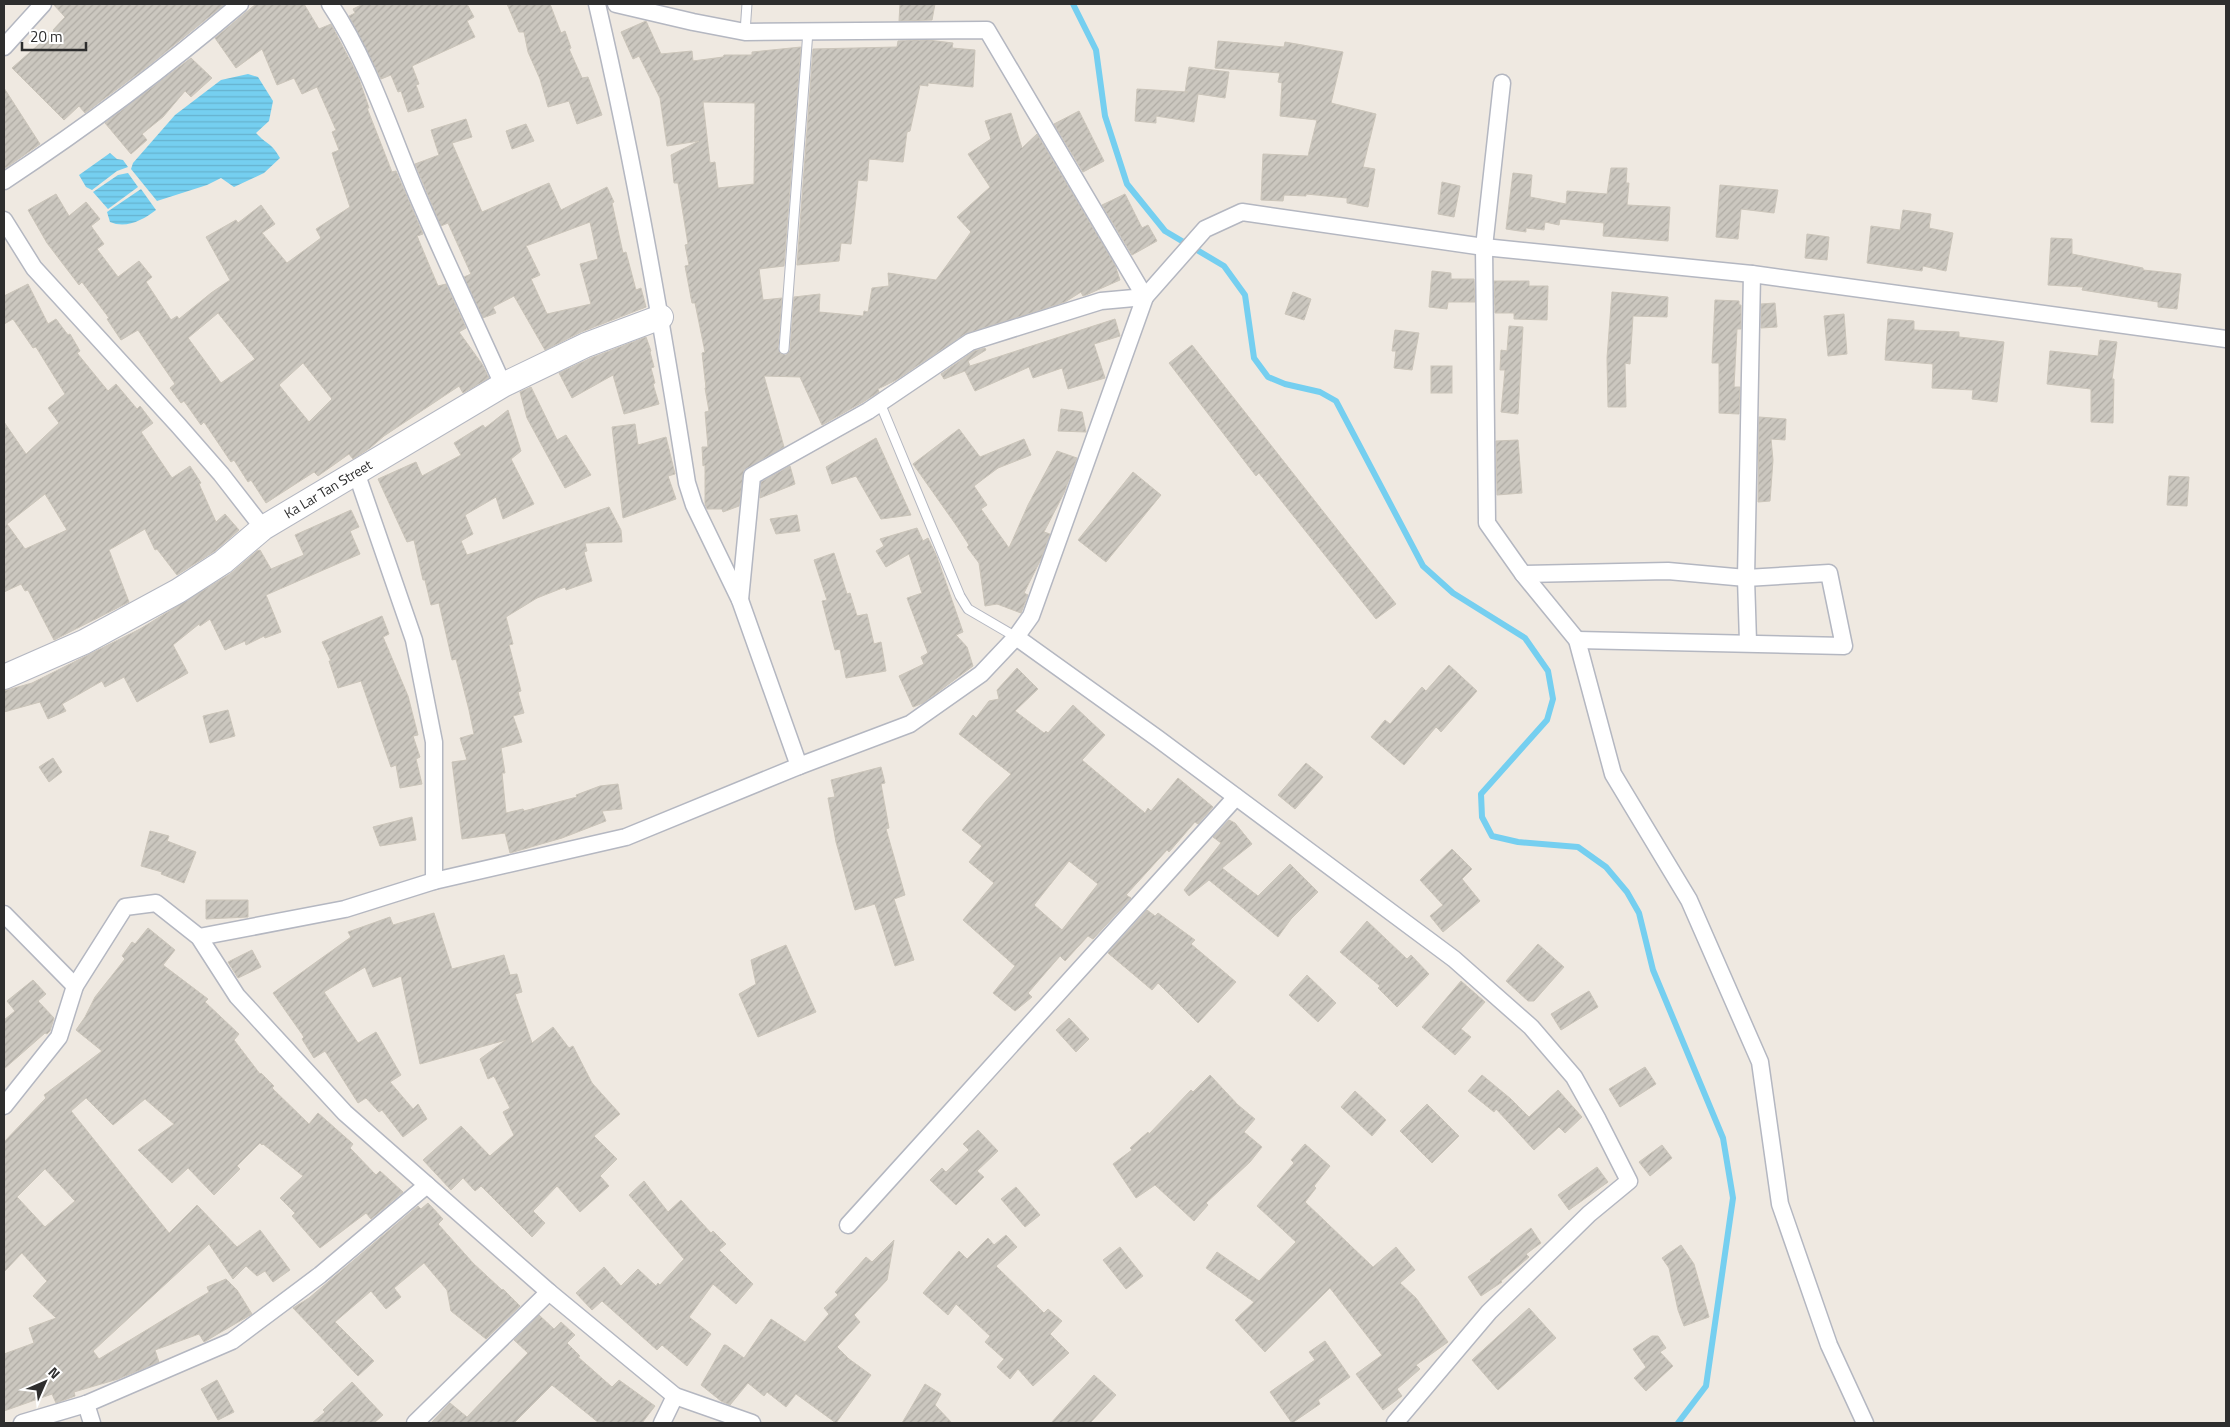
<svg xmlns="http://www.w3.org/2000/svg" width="2230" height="1427" font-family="'Titillium Web',sans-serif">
	<defs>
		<pattern id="water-rules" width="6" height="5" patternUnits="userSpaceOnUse" patternTransform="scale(1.25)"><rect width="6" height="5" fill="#75cff0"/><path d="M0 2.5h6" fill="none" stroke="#66b2ce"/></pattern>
		<pattern id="building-hatch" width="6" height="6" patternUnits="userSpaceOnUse" patternTransform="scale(1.25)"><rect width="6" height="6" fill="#cbc7bf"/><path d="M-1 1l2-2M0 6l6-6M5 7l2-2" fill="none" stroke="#afaba4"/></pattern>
	</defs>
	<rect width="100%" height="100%" fill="#efe9e1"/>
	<g fill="url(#water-rules)">
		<path d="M248,74L258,77L273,101L269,121L256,133C267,145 271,142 280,158L264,173L234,187L221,178L207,185L157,201L131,169L133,163L175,115L221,80Z"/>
		<path d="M110,153L117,159L123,160L128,167L117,171L92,190L86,187L79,175Z"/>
		<path d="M128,173L138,187L108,209L93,192L118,175Z"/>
		<path d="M141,189L156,210C143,220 126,229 110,222L107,212Z"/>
	</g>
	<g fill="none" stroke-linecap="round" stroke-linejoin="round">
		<path stroke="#75cff0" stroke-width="6" d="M1073,4L1096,50L1105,116L1127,184L1165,231L1224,266L1245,295L1254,358L1268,377L1285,384L1320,392L1336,401L1423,566L1453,593L1525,638L1548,671L1553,699L1547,720L1481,794L1482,817L1492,836L1518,842L1578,847L1606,867L1627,892L1639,913L1653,970L1723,1138L1733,1198L1706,1386L1678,1423"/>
	</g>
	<g fill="url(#building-hatch)" stroke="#cbc5ba" fill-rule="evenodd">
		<path d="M53,4H225L148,66L89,110L85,113L79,106L64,120L12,68L54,31L53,30L65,17Z"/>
		<path d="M256,4H304L319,29L331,24L358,76L369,108H367L392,172L396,171L423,234L417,236L430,267L438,286L446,284L466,328L459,332L482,364L489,378L463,393L459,386L384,436L370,448L353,459L349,454L318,476L314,472L266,503L251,480L248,482L234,460L231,462L204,422L201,425L184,401L181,403L170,388L175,384L138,330L121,340L107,319L109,318L82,282L79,285L47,243L28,210L56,194L69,216L86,202L100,219L91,226L104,244L97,249L118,277L139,261L152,277L146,282L171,320L177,316L179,319L211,293L230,280L206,237L236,220L238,223L261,205L275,224L262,233L287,263L321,238L316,229L350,207L332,153L339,150L332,132L336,130L317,87L302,94L294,78L277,85L262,49L236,68L215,38ZM218,313L255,359L221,383L188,338ZM303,363L332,399L309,422L279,385Z"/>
		<path d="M363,4H467L474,17L467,21L475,37L412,66L419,84L416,85L424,107L408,112L401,91L398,92L391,75L381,79L349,16L355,13L353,9Z"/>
		<path d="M507,4H550L561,33L565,31L571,48L569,49L582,78L588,77L602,115L577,124L569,101L548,107L540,79L528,52L524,32H519Z"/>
		<path d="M900,4H935L932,20L899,21Z"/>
		<path d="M646,21L661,54L692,51L693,61L723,57L724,55H752V52L801,47L784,266L759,269L763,300L782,298L778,349L781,354L786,355L790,350L794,297L820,294L819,312L863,316L864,311L868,312L872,288L889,286L888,273L936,280L971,232L957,217L990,187L968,154L991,139L985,121L1011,113L1022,148L1037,134L1115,265L1120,280L1086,295L1083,296L1081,292L1065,302L965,334L896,380L878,389L879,392L863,402L822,425L800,377L764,376L784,447L744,470L739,506L723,512L722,509H707L705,504V465L703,466L702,447H708L705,412L709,411L705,388H706L702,353L705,352L695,303H692L685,266L689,265L685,245L688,244L678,183H674L671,155L699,141L667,146L660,98L639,56L633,59L621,32ZM703,102L755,103L754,184L718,188L715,162L710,163Z"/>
		<path d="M928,40L953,43L952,48L975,50L973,87L928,83V86L920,85L910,131L907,132L903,162L869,159L867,181L858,180L851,244L841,243L839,261L797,265L813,49L897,47L898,41Z"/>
		<path d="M1218,41L1284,47L1285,42L1343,52L1331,103L1376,114L1363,167L1375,169L1368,207L1347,203V198L1306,194V196L1284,195L1283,201L1261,200L1263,154L1308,156L1317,120L1280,116L1282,83L1278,82L1280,73L1215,68Z"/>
		<path d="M191,58L212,78L191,97L185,91L163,117L142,134L147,140L131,154L105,123Z"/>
		<path d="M1189,67L1229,72L1225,98L1198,94L1194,122L1156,116V123L1135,121L1137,89L1188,92H1185Z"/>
		<path d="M4,88L40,144L4,169Z"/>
		<path d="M1079,111L1104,161L1083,172L1054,124Z"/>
		<path d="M466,119L472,137L452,143L482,212L549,183L561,210L607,187L614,202L612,203L623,253L626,252L636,290L641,288L646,307L581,332L545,350L514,296L493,307L496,313L483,318L464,277L471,274L448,223L441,226L415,164L439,155L431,130ZM590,222L598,259L580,264L591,304L547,314L531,279L540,275L526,246Z"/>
		<path d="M526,124L534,141L512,149L506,131Z"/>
		<path d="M1611,168H1627L1626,183H1629L1627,205L1670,207L1668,241L1603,236L1604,223L1560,219L1559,225L1545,222L1544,230L1526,228V232L1506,229L1513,173L1532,175L1530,197L1566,204L1567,191L1607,194Z"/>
		<path d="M1442,182L1460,186L1454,217L1438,214Z"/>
		<path d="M1720,185L1778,190L1774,213L1741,209L1738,239L1716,237Z"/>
		<path d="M1125,194L1142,228L1148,225L1157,241L1132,255L1102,205Z"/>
		<path d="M1903,210L1931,214L1929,228L1953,233L1946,271L1923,266L1922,271L1867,263L1871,226L1900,230Z"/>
		<path d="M1807,234L1829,237L1827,260L1805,258Z"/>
		<path d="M2051,238L2072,239V254L2143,268V270L2181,274L2177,309L2158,307V302L2082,290L2083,287L2048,285Z"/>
		<path d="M1432,271L1451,273V279H1474L1475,302H1448L1447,309L1429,307Z"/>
		<path d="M1494,281H1529V286H1548L1547,320L1514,319V313H1495Z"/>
		<path d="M28,284L48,324L56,319L68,335L70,334L80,351L77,353L108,391L116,384L137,409L140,406L153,423L141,432L172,478L190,466L201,483L199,484L216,522L225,514L239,530L215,551L177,575L157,549L155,550L145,529L109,550L129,602L54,640L28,590L25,591L21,584L4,592V422L26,454L59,423L48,408L65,394L36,347L33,348L13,319L4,324V296ZM45,494L67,530L25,549L7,524Z"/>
		<path d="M1293,292L1311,299L1304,320L1285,314Z"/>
		<path d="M1612,292L1668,297L1667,317L1633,316L1630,364L1625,363L1626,407H1608L1607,358Z"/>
		<path d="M1715,300L1739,301V305H1741V329H1737L1734,387H1740L1739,414L1719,413V363H1712Z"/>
		<path d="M1775,303L1777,327L1761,328V304Z"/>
		<path d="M1844,314L1847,354L1828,356L1824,316Z"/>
		<path d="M1115,319L1120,336L1094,344L1105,378L1068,389L1062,368L1033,378L1029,367L975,391L965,371L944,379L941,374L974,351L985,348L986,350L968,361L970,366Z"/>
		<path d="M1888,319L1914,321V330L1959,332V337L2004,342L1997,402L1972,399L1973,390L1932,388L1933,364L1885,360Z"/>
		<path d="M1509,326L1523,327L1518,414L1501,412L1505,370H1500L1501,350L1507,351Z"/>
		<path d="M1395,330L1419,333L1412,370L1394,368L1396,351H1392Z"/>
		<path d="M646,337L651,351L650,352L654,367L651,368L655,383L653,384L659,404L624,414L613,375L572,398L559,373L591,358Z"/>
		<path d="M2100,340L2117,342L2112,379H2114L2113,423L2091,422V389L2047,384L2050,351L2098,356Z"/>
		<path d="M1192,345L1396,604L1376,619L1259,473L1256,476L1169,363Z"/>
		<rect x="1431" y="366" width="21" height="27"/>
		<path d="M531,387L557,440L566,435L591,475L565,488L527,418L520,392Z"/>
		<path d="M1061,409L1082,412L1086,432L1058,431Z"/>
		<path d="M508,410L521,451L511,459L534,504L503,519L496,497L465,515L473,534L461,541L467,555L609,507L621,530L622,542L585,543L587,551L584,552L592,581L566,590L565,587L537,598L506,617L513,644L509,645L521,691L518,692L524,713L513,716L522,742L501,748L505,773H502L506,813L523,809L524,811L577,797L576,795L600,786L618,784L622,809L602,811L606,821L562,838L510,853L505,833L462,839L452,762L467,760L460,738L474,734L469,710L456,659L452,660L439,603L431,605L425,580H423L414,540L407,542L378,479L416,462L422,476L461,455L454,443L483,425L485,428Z"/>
		<path d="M1759,417L1786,419L1785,440L1771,439L1773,460L1770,501L1758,502Z"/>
		<path d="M635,424L638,445L666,437L675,474L668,476L676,499L623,518L612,427Z"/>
		<path d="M959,429L980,457L1024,439L1031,455L998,468L974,486L987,505L981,509L1009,548L1028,505L1057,451L1077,458L1064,493L1044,532L1050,534L1041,559L1024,593L1028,595L1021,613L997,604L985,606L979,563L967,547L969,545L956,525L913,464Z"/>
		<path d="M876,438L911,515L881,519L856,476L832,484L826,467Z"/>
		<path d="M1518,440L1522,493L1497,495L1496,441Z"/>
		<path d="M790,466L795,484L760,498L761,482Z"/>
		<path d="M1133,472L1161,495L1106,562L1078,540Z"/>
		<path d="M2169,476L2189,477L2187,506L2167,505Z"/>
		<path d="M351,510L359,527L350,531L360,554L266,595L281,632L265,638L264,636L246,645L245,641L225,650L210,619L200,626L199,624L173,645L188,673L137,702L124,677L105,687L102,681L62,704L66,711L48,719L40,702L4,712V691L32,683L140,629L230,574L257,551L260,550L271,569L304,555L295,535Z"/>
		<path d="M797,515L800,531L776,534L770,519Z"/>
		<path d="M917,528L923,541L928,538L937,557L963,632L956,635L967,647L973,666L923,703L913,707L899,676L924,664L921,657L928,653L907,598L922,593L909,554L886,567L876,551L884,546L880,539Z"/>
		<path d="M834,553L847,594L850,593L857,616L867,614L874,644L881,642L886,671L846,678L840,649L835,650L822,601L827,600L814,560Z"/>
		<path d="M382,616L389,634L383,637L408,696L418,735L413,736L420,757L416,759L422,784L400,788L396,765L391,767L361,681L338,688L329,661H331L322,642Z"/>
		<path d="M1449,665L1477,691L1441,732L1436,727L1404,765L1371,737L1385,720L1390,724L1422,687L1426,691Z"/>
		<path d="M1017,668L1038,689L1015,711L1044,733L1046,731L1048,733L1073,705L1105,735L1082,760L1145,813L1148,808L1151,811L1178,778L1213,807L1198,824L1195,822L1169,852L1167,850L1126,895L1131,898L1093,939L1088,936L1065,961L1060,956L1028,993L1032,997L1015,1011L993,993L1015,966L963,920L994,883L969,862L982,846L962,830L986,801L1011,774L959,734L973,715L976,718L989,701L999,699L997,690ZM1069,861L1098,884L1062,930L1034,905Z"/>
		<path d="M228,710L235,736L210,743L203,716Z"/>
		<path d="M53,758L62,772L49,782L39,767Z"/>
		<path d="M1306,763L1323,777L1295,809L1278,795Z"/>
		<path d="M881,767L885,783L881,784L889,828L886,829L905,895L894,899L914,960L895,966L875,904L855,910L836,842L828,798L835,797L831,780Z"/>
		<path d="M412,817L416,840L380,846L373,827Z"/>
		<path d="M1229,820L1235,823L1252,844L1222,868L1258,896L1290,864L1318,892L1291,919L1278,937L1209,880L1189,896L1184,890L1221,843L1213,837Z"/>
		<path d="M150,831L169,836L167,841L196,852L184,883L161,874L162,872L141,866Z"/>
		<path d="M1452,849L1472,869L1462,879L1480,901L1443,932L1430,916L1443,905L1420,880Z"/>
		<path d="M206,900H248V917L206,919Z"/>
		<path d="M1147,910L1155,916L1158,913L1195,940L1191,944L1236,982L1198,1023L1158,983L1152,990L1108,953Z"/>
		<path d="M434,913L452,969L504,955L510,975L517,974L522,992L515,994L532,1043L553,1027L569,1048L573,1046L592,1083L620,1114L594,1136L617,1159L600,1176L609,1186L580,1212L557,1186L533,1211L545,1223L532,1237L481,1186L475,1191L463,1178L451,1190L423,1160L461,1126L490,1156L514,1135L503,1112L510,1108L494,1076L488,1079L480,1059L506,1040L420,1064L401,976L373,987L365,967L324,992L358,1043L376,1032L401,1075L390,1082L413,1109L418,1104L427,1119L403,1137L382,1110L379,1112L366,1098L358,1103L325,1051L314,1058L302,1039L304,1037L273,993L351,937L348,932L390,917L393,925Z"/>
		<path d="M1367,921L1407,959L1411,955L1429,974L1397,1007L1378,988L1380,986L1340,952Z"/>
		<path d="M148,928L175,950L163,965L208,999L205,1002L239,1034L234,1040L260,1074L261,1073L274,1086L272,1088L309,1124L318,1113L353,1144L350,1148L376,1175L380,1171L403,1192L371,1219L366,1213L320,1248L292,1216L295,1213L280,1198L303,1176L263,1144L262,1145L260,1143L237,1166L240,1169L214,1195L188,1168L172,1183L138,1150L174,1124L145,1099L113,1125L86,1098L71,1111L169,1233L197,1205L237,1247L260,1230L290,1270L273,1282L265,1271L257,1276L246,1266L233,1279L209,1244L93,1351L99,1359L209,1292L207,1287L226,1279L237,1290L252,1314L204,1342L199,1334L155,1350L159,1362L118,1379L74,1392L75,1396L56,1403L52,1394L4,1411V1354L34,1343L29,1328L56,1318L33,1296L47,1281L22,1253L4,1272V1142L46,1098L44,1095L102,1051L76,1030L85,1017L95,997L125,959L122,956L132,942L135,944ZM45,1169L75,1201L45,1227L17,1197Z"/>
		<path d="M1538,944L1564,967L1534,1001H1528L1506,981Z"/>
		<path d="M786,945L816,1012L758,1037L739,994L756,984L751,960Z"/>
		<path d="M252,950L261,967L238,978L228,962Z"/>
		<path d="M1307,975L1336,1003L1318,1022L1289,995Z"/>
		<path d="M33,980L46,994L38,1001L54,1018L50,1031L47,1034L45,1033L4,1069V1020L15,1011L7,1001Z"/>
		<path d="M1461,981L1485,1002L1461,1029L1471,1037L1455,1055L1422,1027Z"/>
		<path d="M1589,991L1598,1007L1561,1030L1551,1014Z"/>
		<path d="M1069,1018L1089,1039L1076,1052L1056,1030Z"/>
		<path d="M1645,1067L1656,1084L1620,1107L1609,1089Z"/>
		<path d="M1210,1075L1238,1105L1255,1119L1244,1132L1262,1147L1250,1162L1206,1203L1208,1205L1194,1221L1155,1185L1136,1198L1113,1164L1132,1150L1130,1148L1148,1132L1149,1134L1191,1090L1193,1092Z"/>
		<path d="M1482,1075L1511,1099L1529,1117L1558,1090L1582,1117L1565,1133L1559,1127L1534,1150L1496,1109L1494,1112L1468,1091Z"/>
		<path d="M1355,1091L1386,1120L1372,1136L1341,1107Z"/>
		<path d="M1427,1104L1459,1136L1432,1163L1400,1131Z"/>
		<path d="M978,1130L998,1151L977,1171L984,1177L956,1205L930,1180L942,1168L946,1172L969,1150L963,1144Z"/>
		<path d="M1305,1144L1330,1166L1314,1186L1316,1188L1305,1202L1373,1267L1396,1247L1415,1270L1400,1283L1416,1298L1448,1342L1416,1365L1420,1369L1397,1389L1402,1396L1383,1410L1356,1374L1382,1355L1330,1288L1265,1352L1235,1320L1254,1302L1206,1268L1217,1252L1259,1281L1296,1242L1257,1206L1294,1163L1291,1160Z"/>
		<path d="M1662,1145L1672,1158L1650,1176L1639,1162Z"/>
		<path d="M1597,1167L1608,1182L1569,1210L1558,1195Z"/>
		<path d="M644,1181L668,1212L681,1200L711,1233L713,1231L726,1244L719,1250L753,1284L736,1304L713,1284L689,1317L711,1334L687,1366L662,1345L657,1350L602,1301L592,1310L576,1293L604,1267L621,1286L638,1269L656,1286L658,1283L660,1285L684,1259L629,1195Z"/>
		<path d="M1016,1187L1040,1215L1025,1227L1001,1199Z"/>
		<path d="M428,1203L443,1219L438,1224L473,1263L502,1290L503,1289L520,1306L486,1339L451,1311L447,1290L424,1263L394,1288L401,1297L386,1309L371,1291L335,1322L374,1361L358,1376L293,1308L309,1298L418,1206L421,1209Z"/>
		<path d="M1531,1228L1541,1243L1526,1254L1529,1257L1501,1281L1502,1282L1481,1296L1468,1277L1491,1261L1490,1260Z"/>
		<path d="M1006,1235L1017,1247L996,1266L1044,1313L1048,1309L1062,1321L1050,1334L1069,1353L1033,1386L1018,1369L1010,1379L997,1367L1004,1359L985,1342L990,1336L956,1304L948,1315L923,1293L959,1251L967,1259L988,1238L994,1245Z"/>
		<path d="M894,1240L887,1280L854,1315L860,1322L837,1347L849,1359L871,1375L836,1423L796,1394L786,1407L767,1392L764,1396L748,1383L730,1405L721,1401L701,1385L724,1345H726L744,1358L771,1319L805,1342L829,1314L824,1308L838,1295L835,1292L866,1257L872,1262Z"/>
		<path d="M1681,1245L1694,1264L1709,1317L1684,1326L1678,1310L1669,1268L1662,1258Z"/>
		<path d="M1120,1247L1143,1276L1126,1289L1103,1260Z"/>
		<path d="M1529,1308L1556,1338L1498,1390L1472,1360Z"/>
		<path d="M539,1315L554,1329L561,1322L575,1335L567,1343L580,1356L578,1357L612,1387L619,1380L655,1406L642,1423H599L552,1385L514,1423H431L450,1403L467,1417L528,1353L514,1340Z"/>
		<path d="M1652,1336H1658L1666,1348L1660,1352L1673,1366L1646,1391L1634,1378L1646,1367L1633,1349Z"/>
		<path d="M1325,1341L1350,1377L1318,1400L1320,1404L1292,1423L1270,1392L1315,1360L1309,1352Z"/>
		<path d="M1094,1375L1116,1395L1090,1423H1051Z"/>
		<path d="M217,1380L234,1412L218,1420L201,1389Z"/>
		<path d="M352,1382L383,1415L374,1423H312L325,1412L323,1410Z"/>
		<path d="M925,1384L941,1394L935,1405L952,1423H902Z"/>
	</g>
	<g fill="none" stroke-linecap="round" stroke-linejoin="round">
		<defs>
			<g id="lane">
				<path d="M745,32L747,4"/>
				<path d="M784,349L808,31"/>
				<path d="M880,403L960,596L968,609L1016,637"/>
			</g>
			<g id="street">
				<path d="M330,4C368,61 389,128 415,190C443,256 474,320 503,385"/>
				<path d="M597,4C634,162 662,323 687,483L694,505L740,600L799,766"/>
				<path d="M4,47L43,4"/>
				<path d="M1502,83L1484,247L1487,523L1523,574L1577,640L1613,774L1689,900L1760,1062L1780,1204L1829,1345L1865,1423"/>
				<path d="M4,181C86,127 165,68 240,4"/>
				<path d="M4,220L34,268L178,425L221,474L263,528"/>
				<path d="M356,472L414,640L434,742V881"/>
				<path d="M1523,574L1668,571L1746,578L1829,573L1844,646L1577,640"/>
				<path d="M740,600L752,476L868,411L970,342L1101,301L1145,297L1205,229L1242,212L1484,247L1752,274L2226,339"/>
				<path d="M1016,637L1157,738L1454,959L1531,1027L1574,1077L1598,1120L1629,1181L1589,1214L1489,1312L1395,1423"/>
				<path d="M1748,642L1746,578L1752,274"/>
				<path d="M4,914L75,986"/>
				<path d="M199,937L345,909L434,881L626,837L799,766L910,724L981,674L1016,637L1031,616L1145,297L987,30L745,32L693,22L616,4"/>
				<path d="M4,1106L59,1037L75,986L125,907L156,903L199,937L237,996L345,1113L549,1292L675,1396L752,1423"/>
				<path d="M848,1225L1236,797"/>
				<path d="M86,1404L92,1423"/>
				<path d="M22,1423L86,1404L232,1341L320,1275L427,1185"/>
				<path d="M415,1423L549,1292"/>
				<path d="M662,1423L675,1396"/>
			</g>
			<path id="secondary" d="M4,677L84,642L178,591L223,562L263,528L503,385L586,345L661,317"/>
		</defs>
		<use href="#lane" stroke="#b4b7c1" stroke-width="11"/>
		<use href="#street" stroke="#b4b7c1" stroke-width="19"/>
		<use href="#secondary" stroke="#b4b7c1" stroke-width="26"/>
		<use href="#lane" stroke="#fff" stroke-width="9"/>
		<use href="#street" stroke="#fff" stroke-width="16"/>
		<use href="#secondary" stroke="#fff" stroke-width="24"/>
	</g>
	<g text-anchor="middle" stroke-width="4" stroke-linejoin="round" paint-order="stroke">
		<g font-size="14" fill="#2e2e2e" stroke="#fff">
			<text transform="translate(328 489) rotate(-31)" y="5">Ka Lar Tan Street</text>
		</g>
	</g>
	<rect width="2230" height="1427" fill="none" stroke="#2e2e2e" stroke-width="10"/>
	<g transform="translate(45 1382) rotate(45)" stroke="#ffffff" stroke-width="4" paint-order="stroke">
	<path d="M0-4L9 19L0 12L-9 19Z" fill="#2e2e2e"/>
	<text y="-8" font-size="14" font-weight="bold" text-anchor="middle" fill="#2e2e2e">N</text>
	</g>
	<path d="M22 42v8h64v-8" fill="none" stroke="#2e2e2e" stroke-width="2.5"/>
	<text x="30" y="42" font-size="15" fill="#2e2e2e" stroke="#ffffff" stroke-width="4" paint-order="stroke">20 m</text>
</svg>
